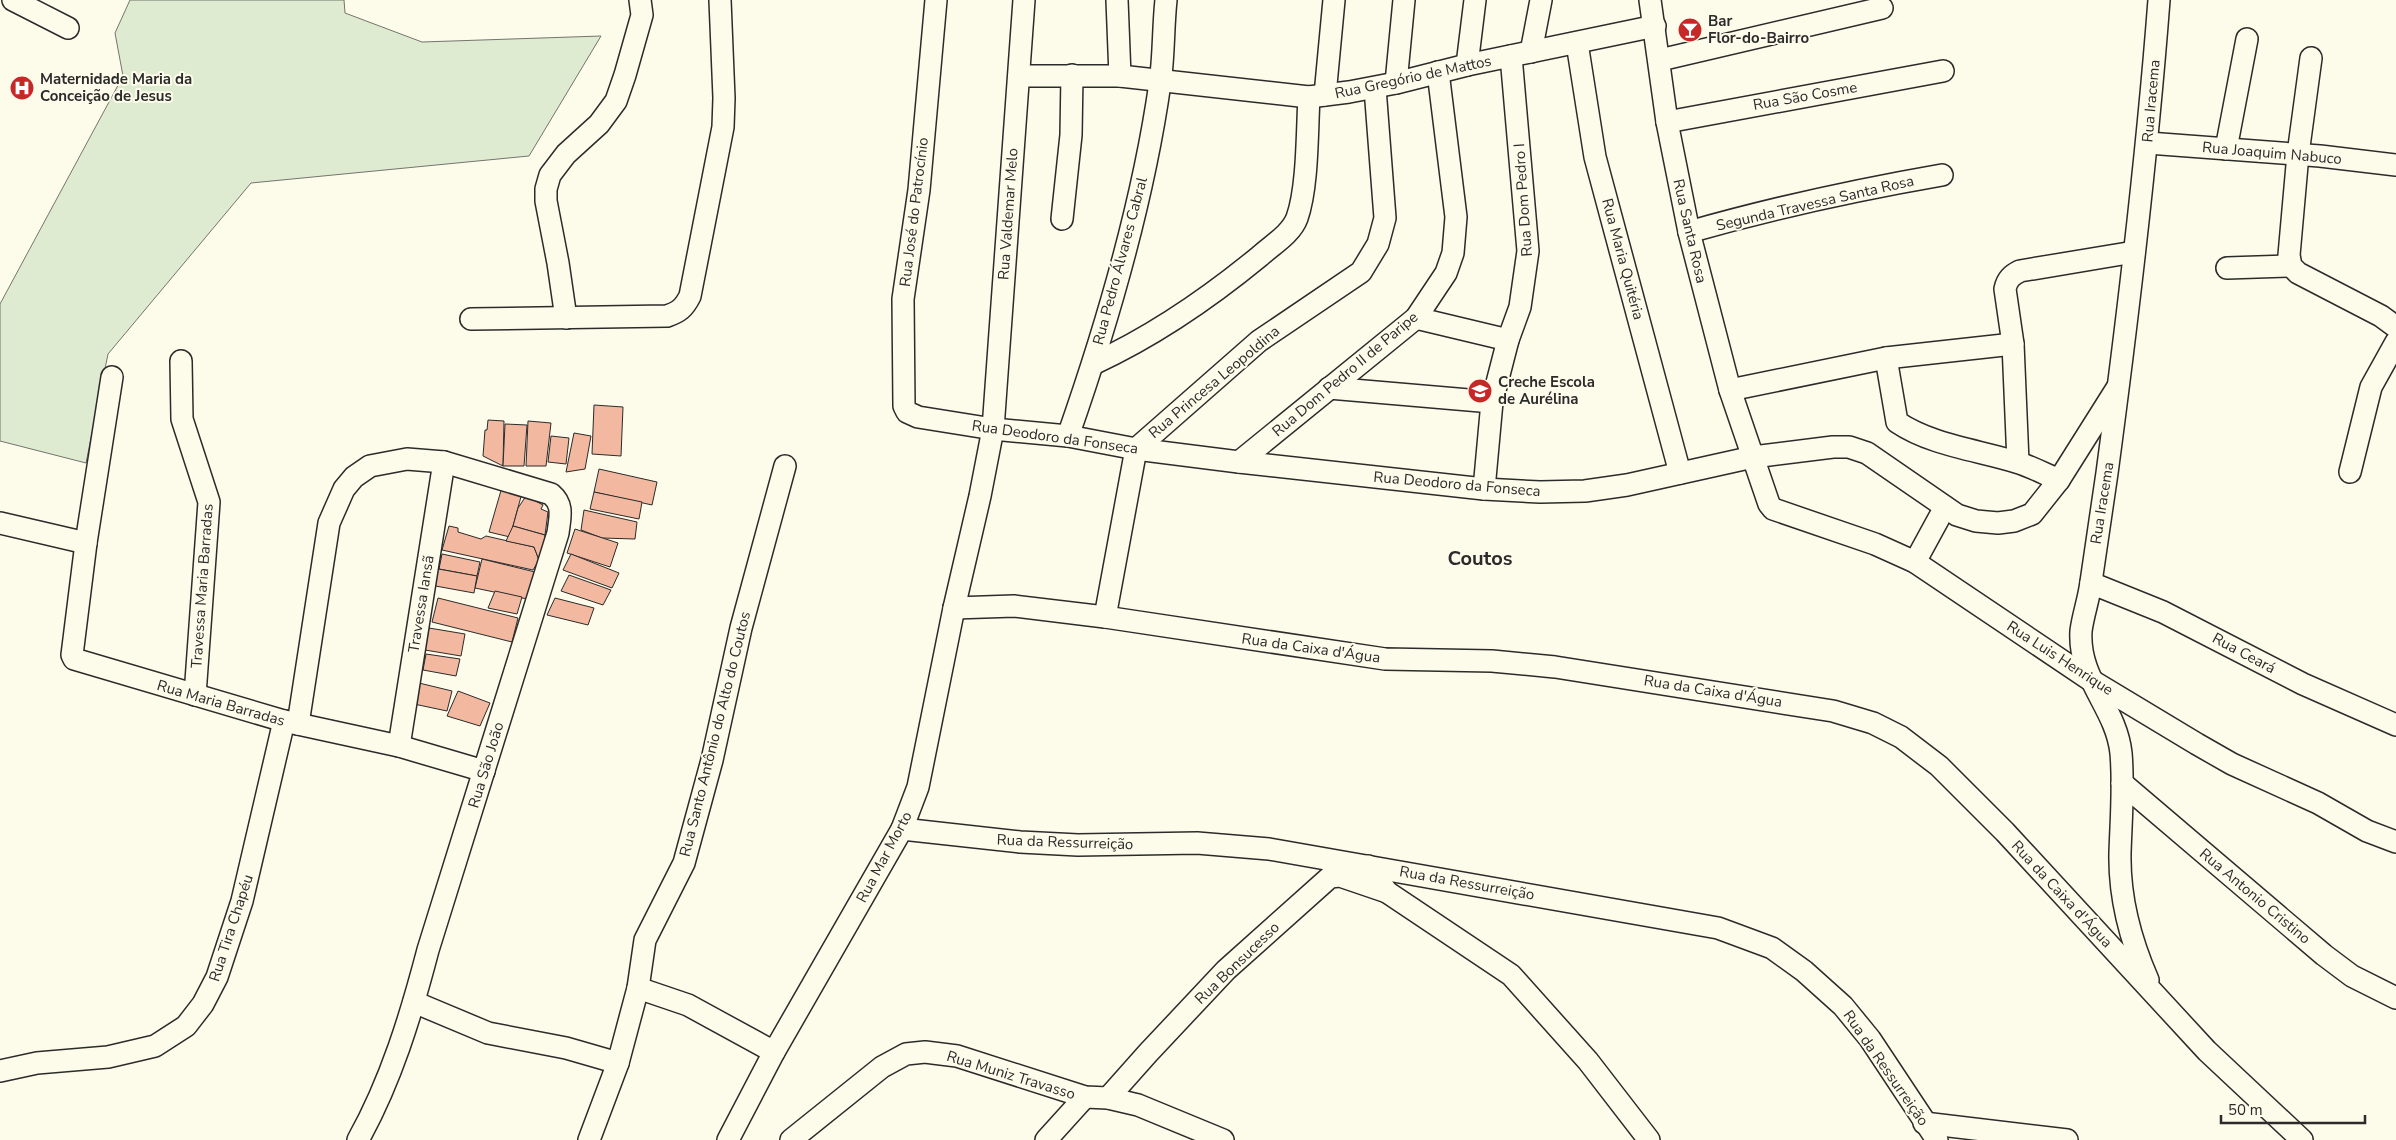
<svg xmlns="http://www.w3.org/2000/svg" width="2396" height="1140" font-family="'Nunito Sans',sans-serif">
	<rect width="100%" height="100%" fill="#fdfbea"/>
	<path fill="#deebd1" stroke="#74746e" d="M130,0H344L345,13L422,42L601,36L529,156L251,183L108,354L86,463L0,441V304L123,76L115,33Z"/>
	<g fill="#f2b8a0" stroke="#2b2b2b">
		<path d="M594,405L623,407L621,456L592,454Z"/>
		<path d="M488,420L504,421L503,466L483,456L485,430H487Z"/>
		<path d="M528,421L551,423L546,466H526Z"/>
		<path d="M505,424L527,425L524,466H503Z"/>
		<path d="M574,433L591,436L585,469L566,472Z"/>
		<path d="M551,436L569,438L566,464L548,462Z"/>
		<path d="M599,469L657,482L652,505L594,492Z"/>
		<path d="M502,487L522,493L510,537L489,532Z"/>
		<path d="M594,492L642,502L639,519L590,509Z"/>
		<path d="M526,496L543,505L541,509L548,512L545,535L513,526L518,508Z"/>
		<path d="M584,510L637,522L635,539L602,538L581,530Z"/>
		<path d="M449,526L458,528V532L481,539L486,536L534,547L539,560L533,570L442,550Z"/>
		<path d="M513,526L545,535L544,553L539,560L534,547L506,541Z"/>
		<path d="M575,529L618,543L610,567L567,553Z"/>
		<path d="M442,554L480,562L477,576L439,569Z"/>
		<path d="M571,554L619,573L612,588L563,570Z"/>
		<path d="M482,559L539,573L532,600L475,588Z"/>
		<path d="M433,568L477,576L474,593L430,585Z"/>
		<path d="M569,575L611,590L603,605L561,591Z"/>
		<path d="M495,591L522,597L517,614L488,608Z"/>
		<path d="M438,598L518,618L512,642L432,622Z"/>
		<path d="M555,598L594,608L588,625L547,615Z"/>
		<path d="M429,628L465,634L461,656L425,650Z"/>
		<path d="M426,654L460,659L456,676L423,670Z"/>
		<path d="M419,683L452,691L447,711L414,704Z"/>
		<path d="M458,691L490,703L480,726L447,716Z"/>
	</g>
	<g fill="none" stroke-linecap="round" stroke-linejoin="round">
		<defs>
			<g id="minor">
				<path d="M13,0L68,28"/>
				<path d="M936,0L919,190L903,299L904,406L907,412L918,417L993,429L1068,436L1136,449L1239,462L1484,489L1540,492L1585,491L1627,485L1753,457L1833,447H1849L1867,453L1957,515L1976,521L1998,523L2014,521L2032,514L2059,480L2117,388"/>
				<path d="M1117,0L1120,76"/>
				<path d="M1650,0L1667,122L1689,232L1730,390L1769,504L1773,509L1875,544L1915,562L2089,679L2197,744L2232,764L2318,803L2367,831L2396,842"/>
				<path d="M1577,43L1595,157L1680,473"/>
				<path d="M1531,52L1541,0"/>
				<path d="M2311,58L2298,154L2289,255L2291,266L2298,273L2381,316L2396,327"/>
				<path d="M1660,60L1882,8"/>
				<path d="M1467,65L1475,0"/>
				<path d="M1019,76H1120L1309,97L1349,92L1396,83L1467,65L1655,26"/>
				<path d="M1396,83L1404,0"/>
				<path d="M1325,95L1334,0"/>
				<path d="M1667,122L1943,71"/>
				<path d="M2148,143L2320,156L2396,165"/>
				<path d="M2226,149L2247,39"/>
				<path d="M1062,219L1071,135L1072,75"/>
				<path d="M1689,232C1773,208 1856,190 1942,175"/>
				<path d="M2227,268L2291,266"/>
				<path d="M566,318L558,263L546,201V189L550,175L566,154L599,124L616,101L625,75L642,15L640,0"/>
				<path d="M1416,318L1508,340"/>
				<path d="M471,319L667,316C679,312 684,308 690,296L723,127L724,98L720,0"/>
				<path d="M1886,358L1897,422C1931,445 1977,450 2016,462C2030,466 2045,474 2059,480"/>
				<path d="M181,361L182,419L209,502L195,695"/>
				<path d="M1093,364C1154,336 1209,298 1260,256C1272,245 1291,234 1297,218C1308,187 1307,131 1309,97"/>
				<path d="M112,377L86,543L72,655L74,659L284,721L399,746L484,771"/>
				<path d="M1329,388L1492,402"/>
				<path d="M1730,390L1886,358L2013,344"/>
				<path d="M1068,436C1108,322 1143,203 1160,83C1164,56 1163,28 1166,0"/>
				<path d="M1239,462L1416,318L1446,273L1453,253L1456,217L1438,72"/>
				<path d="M2018,462L2013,344L2005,289C2007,279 2012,275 2020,271L2134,252"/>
				<path d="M2350,472L2371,387L2396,342"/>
				<path d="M1484,489L1492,402L1508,340L1520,307L1528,251L1511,56"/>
				<path d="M0,523L86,543"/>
				<path d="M1915,562L1945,507"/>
				<path d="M2091,583L2163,612L2303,684L2396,725"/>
				<path d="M954,608L1014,606L1105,617L1385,659L1492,661L1555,667L1833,711L1873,723L1901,737L1939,766L2005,832L2207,1051L2302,1140"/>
				<path d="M1105,617L1136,449L1259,341L1361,272L1378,244L1385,218L1375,88"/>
				<path d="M298,724L329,523L344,489L354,477L370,466L407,459L444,462L551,494C564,505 560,517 558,533L428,950C411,1015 391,1081 358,1140"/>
				<path d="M399,746L444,462"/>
				<path d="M2122,783L2324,955L2352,976L2396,998"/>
				<path d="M902,829L1020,842L1078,845L1197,843L1269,849L1718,928L1772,948L1804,971L1843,1006L1870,1039L1937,1140"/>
				<path d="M1368,866L1387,892L1511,975L1588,1061L1649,1140"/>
				<path d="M2148,980C2130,939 2119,898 2120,853C2121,820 2124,787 2121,753C2116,707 2078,680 2081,631C2083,615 2089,599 2091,582C2096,546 2102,509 2107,473C2128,316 2147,158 2159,0"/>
				<path d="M638,988L688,1005L774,1052"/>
				<path d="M414,1002L488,1033L566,1048L618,1063"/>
				<path d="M0,1071L37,1063L108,1057L155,1046L186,1026L203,1004L217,977L242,901L284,721"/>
				<path d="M1108,1098L1148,1053L1226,970L1330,877L1340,876L1387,892"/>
				<path d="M1924,1123L2067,1140"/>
				<path d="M589,1140L618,1063L638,988L645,940L684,863L712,760L741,628L785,466"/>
				<path d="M728,1140L774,1052L902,829L918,787L954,608L980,496L993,429L1024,0"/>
				<path d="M791,1140L882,1067L906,1054L925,1052L957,1056L1085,1097L1108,1098L1138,1105L1223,1140"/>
				<path d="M1046,1140L1085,1097"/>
			</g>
		</defs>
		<use href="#minor" stroke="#2b2b2b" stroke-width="24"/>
		<use href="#minor" stroke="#fdfbea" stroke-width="21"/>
	</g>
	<defs>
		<symbol id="bar-disc" viewBox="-11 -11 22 22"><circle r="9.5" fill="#c62828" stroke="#fdfbea"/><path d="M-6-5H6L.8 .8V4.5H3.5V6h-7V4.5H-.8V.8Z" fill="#fff"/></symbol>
		<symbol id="hospital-disc" viewBox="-11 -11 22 22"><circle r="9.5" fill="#c62828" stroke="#fdfbea"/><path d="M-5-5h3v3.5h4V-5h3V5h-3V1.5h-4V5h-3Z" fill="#fff"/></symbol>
		<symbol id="school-disc" viewBox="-11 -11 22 22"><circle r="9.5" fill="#c62828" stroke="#fdfbea"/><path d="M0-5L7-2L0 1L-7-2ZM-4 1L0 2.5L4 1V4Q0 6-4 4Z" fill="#fff"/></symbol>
	</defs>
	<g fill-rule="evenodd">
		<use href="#bar-disc" x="1676" y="16" width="28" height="28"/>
		<use href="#hospital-disc" x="8" y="74" width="28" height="28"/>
		<use href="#school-disc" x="1466" y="377" width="28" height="28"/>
	</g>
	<g text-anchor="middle" stroke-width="4" stroke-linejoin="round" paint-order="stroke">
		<g font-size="15" font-weight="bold" fill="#2b2b2b" stroke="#fdfbea" text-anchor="start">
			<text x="1708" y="26">Bar<tspan x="1708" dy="17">Flor-do-Bairro</tspan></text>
			<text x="40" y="84">Maternidade Maria da<tspan x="40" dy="17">Conceição de Jesus</tspan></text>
			<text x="1498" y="387">Creche Escola<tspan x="1498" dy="17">de Aurélina</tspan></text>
		</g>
		<g font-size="15" fill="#2b2b2b" stroke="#fdfbea">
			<text transform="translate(1413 77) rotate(-12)" y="5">Rua Gregório de Mattos</text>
			<text transform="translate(1805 96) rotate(-10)" y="5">Rua São Cosme</text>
			<text transform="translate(2151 101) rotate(-85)" y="5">Rua Iracema</text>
			<text transform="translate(2272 153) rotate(5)" y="5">Rua Joaquim Nabuco</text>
			<text transform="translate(1523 200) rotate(-94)" y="5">Rua Dom Pedro I</text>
			<text transform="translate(1815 203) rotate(-13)" y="5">Segunda Travessa Santa Rosa</text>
			<text transform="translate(914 212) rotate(-83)" y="5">Rua José do Patrocínio</text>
			<text transform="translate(1008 214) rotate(-86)" y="5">Rua Valdemar Melo</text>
			<text transform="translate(1690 231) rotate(77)" y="5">Rua Santa Rosa</text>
			<text transform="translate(1623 259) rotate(75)" y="5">Rua Maria Quitéria</text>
			<text transform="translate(1120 261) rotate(-75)" y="5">Rua Pedro Álvares Cabral</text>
			<text transform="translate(1345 374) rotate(-40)" y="5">Rua Dom Pedro II de Paripe</text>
			<text transform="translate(1214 382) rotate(-40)" y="5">Rua Princesa Leopoldina</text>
			<text transform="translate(1055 437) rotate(8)" y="5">Rua Deodoro da Fonseca</text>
			<text transform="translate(1457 484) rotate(5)" y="5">Rua Deodoro da Fonseca</text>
			<text transform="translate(2102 503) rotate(-81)" y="5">Rua Iracema</text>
			<text transform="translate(202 586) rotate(-86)" y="5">Travessa Maria Barradas</text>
			<text transform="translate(421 604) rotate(-81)" y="5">Travessa Iansã</text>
			<text transform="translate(1311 648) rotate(8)" y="5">Rua da Caixa d'Água</text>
			<text transform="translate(2244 653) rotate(28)" y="5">Rua Ceará</text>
			<text transform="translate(2060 658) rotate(33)" y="5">Rua Luis Henrique</text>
			<text transform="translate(1713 691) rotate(9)" y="5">Rua da Caixa d'Água</text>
			<text transform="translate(221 703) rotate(16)" y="5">Rua Maria Barradas</text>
			<text transform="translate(715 734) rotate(-76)" y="5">Rua Santo Antônio do Alto do Coutos</text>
			<text transform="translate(486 765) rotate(-73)" y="5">Rua São João</text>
			<text transform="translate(1065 842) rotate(2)" y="5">Rua da Ressurreição</text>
			<text transform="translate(884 857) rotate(-62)" y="5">Rua Mar Morto</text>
			<text transform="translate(1467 883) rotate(10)" y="5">Rua da Ressurreição</text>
			<text transform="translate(2062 894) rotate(47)" y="5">Rua da Caixa d'Água</text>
			<text transform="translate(2255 896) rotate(40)" y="5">Rua Antonio Cristino</text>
			<text transform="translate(231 928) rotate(-72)" y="5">Rua Tira Chapéu</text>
			<text transform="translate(1237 963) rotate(-44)" y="5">Rua Bonsucesso</text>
			<text transform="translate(1886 1068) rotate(55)" y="5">Rua da Ressurreição</text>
			<text transform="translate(1011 1075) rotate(17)" y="5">Rua Muniz Travasso</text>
		</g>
		<g font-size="20" font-weight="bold" fill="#2b2b2b" stroke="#fdfbea">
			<text x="1480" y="565">Coutos</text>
		</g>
	</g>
	<path d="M2221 1115v8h144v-8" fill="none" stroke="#2b2b2b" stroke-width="2.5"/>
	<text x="2228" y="1115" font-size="15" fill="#2b2b2b" stroke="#fdfbea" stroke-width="4" paint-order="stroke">50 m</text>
</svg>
